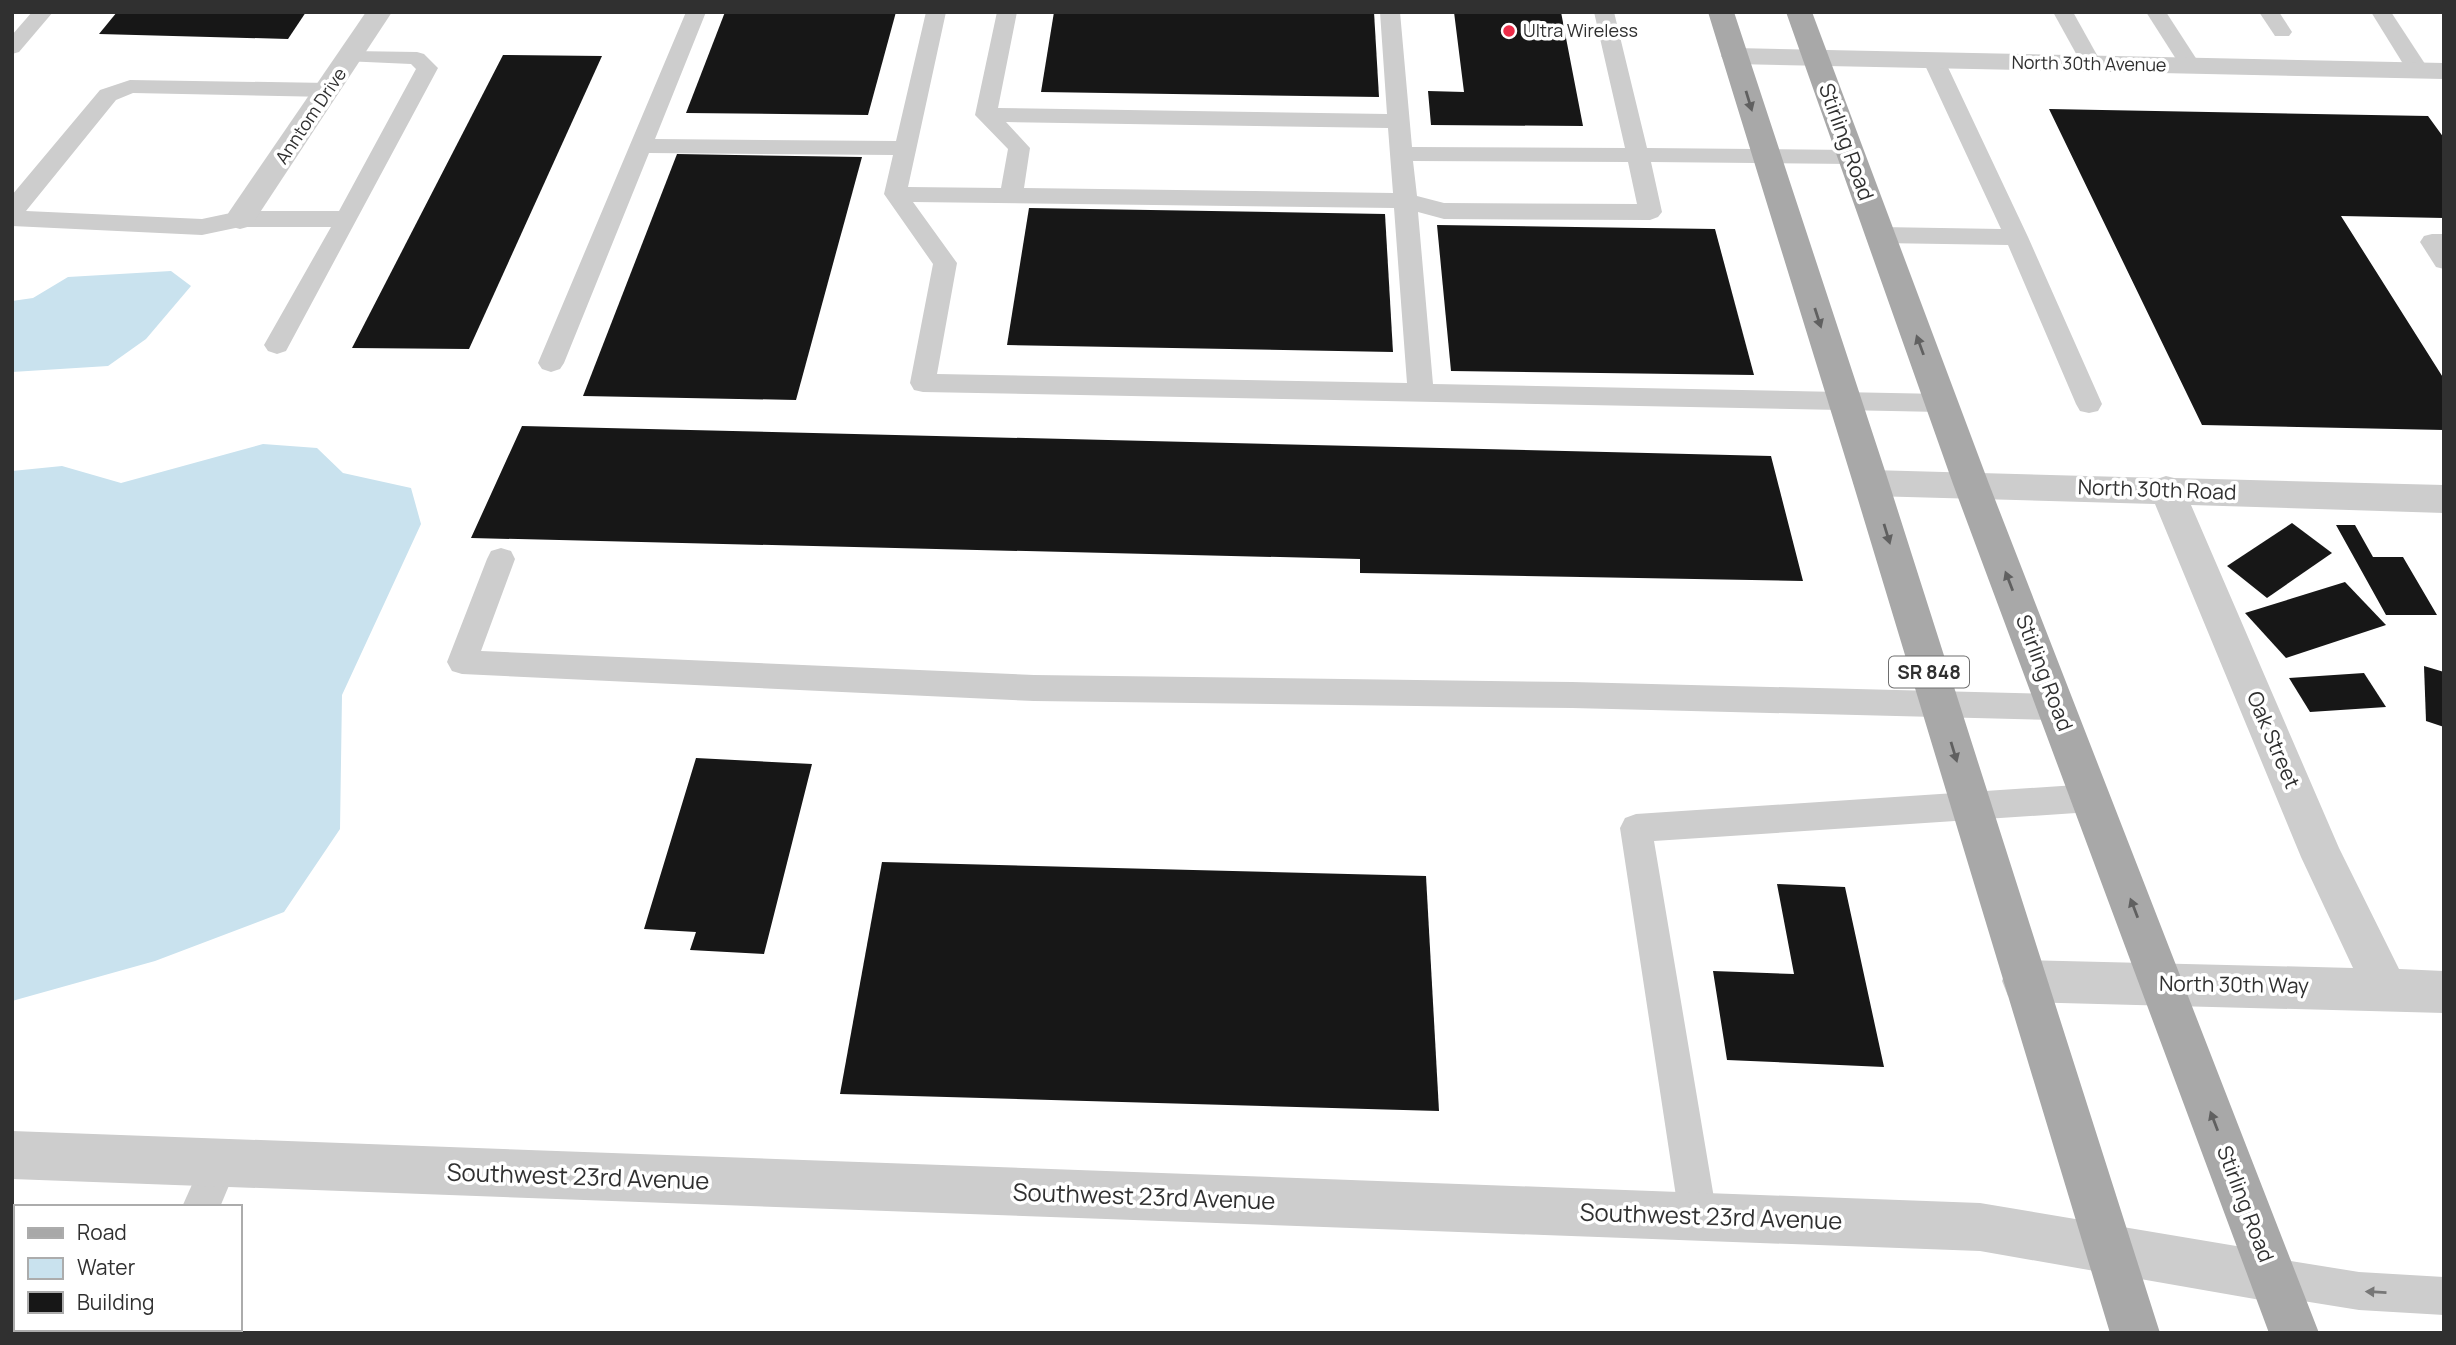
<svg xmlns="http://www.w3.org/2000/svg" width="2456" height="1345" font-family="Manrope,sans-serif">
	<rect width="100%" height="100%" fill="#fff"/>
	<g fill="#c9e2ee">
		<path d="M171,271L191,286L146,339L108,366L12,372V301L33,298L68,277Z"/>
		<path d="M263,444L317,448L343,473L411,488L421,524L342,695L340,829L284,912L155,961L12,1001V471L62,466L121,483Z"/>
	</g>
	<g fill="#171717">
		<path d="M117,12H306L288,39L99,34Z"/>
		<path d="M725,12H896L868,115L686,113Z"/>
		<path d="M1054,12H1374L1379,97L1041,92Z"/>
		<path d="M1454,12H1561L1583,126L1431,125L1428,91L1464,92Z"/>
		<path d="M503,55L602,56L469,349L352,348Z"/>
		<path d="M2049,109L2428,116L2444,138V218L2341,216L2444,379V430L2202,425Z"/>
		<path d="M677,154L862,157L796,400L583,396Z"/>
		<path d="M1029,208L1385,214L1393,352L1007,345Z"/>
		<path d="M1437,225L1715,229L1754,375L1451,371Z"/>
		<path d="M522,426L1771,456L1803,581L1360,573V559L471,538Z"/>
		<path d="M2292,523L2332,553L2267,598L2227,566Z"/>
		<path d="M2336,525H2355L2373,557H2403L2437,615H2386Z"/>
		<path d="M2345,582L2386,625L2286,658L2245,613Z"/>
		<path d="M2424,666L2444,672V727L2426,721Z"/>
		<path d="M2364,673L2386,707L2310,712L2289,678Z"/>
		<path d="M696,758L812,764L764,954L690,950L696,932L644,929Z"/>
		<path d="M882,862L1426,876L1439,1111L840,1094Z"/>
		<path d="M1777,884L1845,887L1884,1067L1727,1060L1713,971L1794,974Z"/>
	</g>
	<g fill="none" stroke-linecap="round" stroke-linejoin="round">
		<g fill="#cdcdcd" fill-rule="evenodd">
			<path d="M32,12H53L19,52L12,54V35Z"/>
			<path d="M686,12H706L655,139L896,141L926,12H946L908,187L1001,188L1008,149L975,115L997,12H1017L998,108L1387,114L1380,12H1400L1412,147L1625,148L1594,12H1614L1647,148L1851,150L1859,152L1862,157L1859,162L1851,164L1651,162L1662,212L1658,217L1650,220L1444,219L1418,212L1433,384L1941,394L1950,396L1954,403L1950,410L1941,412L923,392L914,390L910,383L933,264L884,194L893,155L649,153L564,363L560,369L551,372L542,369L538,363ZM1006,122L1388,128L1393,193L1024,188L1030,148ZM1413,161L1628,162L1637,204L1444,203L1417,196ZM913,202L1394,208L1407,383L937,374L957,263Z"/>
			<path d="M2053,12H2073L2102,64L2098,68H2084Z"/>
			<path d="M2146,12H2166L2201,66L2197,70H2183Z"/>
			<path d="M2259,12H2279L2292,32L2289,36H2275Z"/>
			<path d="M2371,12H2391L2429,70L2426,75H2410Z"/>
			<path d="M351,51L417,52L424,54L438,68L286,351L277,354L268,351L264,345L331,227H240L202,235L12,226V195L100,90L130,80L329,83L337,85L340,90L337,95L329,97L133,93L116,100L26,211L202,219L240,211H339L416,69L411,64L344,61L340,57L344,53Z"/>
			<path d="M1934,55L1941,57L1945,61L2028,237L2102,404L2098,411L2089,413L2080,411L2076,404L2008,245L1880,243L1872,241L1868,235L1872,229L1880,227L2001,229L1923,61L1927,57Z"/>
			<path d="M2432,234H2444V269L2436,267L2420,242L2424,236Z"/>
			<path d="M501,548L511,551L515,559L481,651L1034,675L1572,682L2057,694L2068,698L2072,707L2068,716L2057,720L1572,708L1034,701L462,674L452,671L447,662L487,559L491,551Z"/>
			<path d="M2091,784L2102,788L2107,798L2102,808L2091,812L1654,841L1717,1216L1711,1229L1698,1235L1685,1229L1679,1216L1620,828L1625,818L1636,814Z"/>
			<path d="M220,1146L233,1151L238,1164L220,1207H182L207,1151Z"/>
			<path d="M2272,1258L2359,1272L2444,1277V1315L2359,1310L2272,1296L2258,1291L2253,1277L2258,1263Z"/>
			<path d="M127,1329H166L165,1333H126Z"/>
		</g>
		<g fill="#cdcdcd" fill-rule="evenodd">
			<path d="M366,12H392L251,226L240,229L229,226L225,219L229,212Z"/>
			<path d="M1735,48L2444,63V79L1735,64L1725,62L1721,56L1725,50Z"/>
			<path d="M1871,470L2160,478L2166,476L2174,478L2444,485V513L2191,505L2339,848L2399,969L2444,971V1013L2024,1002L2008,996L2002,981L2008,966L2024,960L2353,968L2301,857L2155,504L1871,496L1859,492L1853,483L1859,474Z"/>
			<path d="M12,1131L1980,1203L2272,1252L2290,1259L2297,1277L2290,1295L2272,1302L1980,1251L12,1179Z"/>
		</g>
		<g fill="#a8a8a8" fill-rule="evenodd">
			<path d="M1708,12H1734L1889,483L2160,1333H2110L1853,483Z"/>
			<path d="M1786,12H1812L1989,484L2319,1333H2269L1953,484Z"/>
		</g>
	</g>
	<defs><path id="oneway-solid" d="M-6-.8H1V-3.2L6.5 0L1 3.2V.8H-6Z" transform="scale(1.75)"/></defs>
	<g fill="#606060">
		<use href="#oneway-solid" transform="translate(1749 101) rotate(73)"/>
		<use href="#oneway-solid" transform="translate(1818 318) rotate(72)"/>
		<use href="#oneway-solid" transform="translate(1920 345) rotate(-110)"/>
		<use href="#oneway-solid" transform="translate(1887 534) rotate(73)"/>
		<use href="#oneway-solid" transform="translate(2009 581) rotate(-111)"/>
		<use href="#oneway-solid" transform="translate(1954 752) rotate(73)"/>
		<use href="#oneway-solid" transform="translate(2134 908) rotate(-111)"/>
		<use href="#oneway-solid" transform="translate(2214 1121) rotate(-111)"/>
	</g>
	<use fill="#777" href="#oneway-solid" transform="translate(2376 1292) rotate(-177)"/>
	<circle fill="#ec2c48" stroke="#fff" stroke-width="2.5" cx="1509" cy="31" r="7"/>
	<g text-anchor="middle" stroke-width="7" stroke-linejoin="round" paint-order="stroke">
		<g font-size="18" fill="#303030" stroke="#fff" text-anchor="start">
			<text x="1523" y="37">Ultra Wireless</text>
		</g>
		<g font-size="18" fill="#303030" stroke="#fff">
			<text transform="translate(2089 64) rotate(1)" y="6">North 30th Avenue</text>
			<text transform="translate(311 116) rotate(-56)" y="6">Anntom Drive</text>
		</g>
		<rect fill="#fff" stroke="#6e6e6e" stroke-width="2" x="1889" y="656.5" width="80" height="31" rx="5"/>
		<g font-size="19" font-weight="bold" fill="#303030">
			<text x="1929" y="679">SR 848</text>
		</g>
		<g font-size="21" fill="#303030" stroke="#fff">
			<text transform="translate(1846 142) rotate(70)" y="7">Stirling Road</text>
			<text transform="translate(2157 490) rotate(2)" y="7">North 30th Road</text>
			<text transform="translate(2044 673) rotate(69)" y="7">Stirling Road</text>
			<text transform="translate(2273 740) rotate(67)" y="7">Oak Street</text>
			<text transform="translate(2234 985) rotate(1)" y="7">North 30th Way</text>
			<text transform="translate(2245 1204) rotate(69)" y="7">Stirling Road</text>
		</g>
		<g font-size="24" fill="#303030" stroke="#fff">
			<text transform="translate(578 1177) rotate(2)" y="8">Southwest 23rd Avenue</text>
			<text transform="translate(1144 1197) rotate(2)" y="8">Southwest 23rd Avenue</text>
			<text transform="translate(1711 1217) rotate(2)" y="8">Southwest 23rd Avenue</text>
		</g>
	</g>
	<rect width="2456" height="1345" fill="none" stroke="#303030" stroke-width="28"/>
	<rect x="14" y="1205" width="228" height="126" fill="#ffffff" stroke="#acacac" stroke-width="2"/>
	<rect x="28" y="1228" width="35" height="10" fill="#a8a8a8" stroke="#acacac" stroke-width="2"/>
	<text x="77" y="1240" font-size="21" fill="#303030">Road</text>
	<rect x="28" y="1258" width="35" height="21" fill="#c9e2ee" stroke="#acacac" stroke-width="2"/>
	<text x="77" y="1275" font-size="21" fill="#303030">Water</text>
	<rect x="28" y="1292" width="35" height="21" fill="#171717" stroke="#acacac" stroke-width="2"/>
	<text x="77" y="1310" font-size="21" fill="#303030">Building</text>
</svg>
